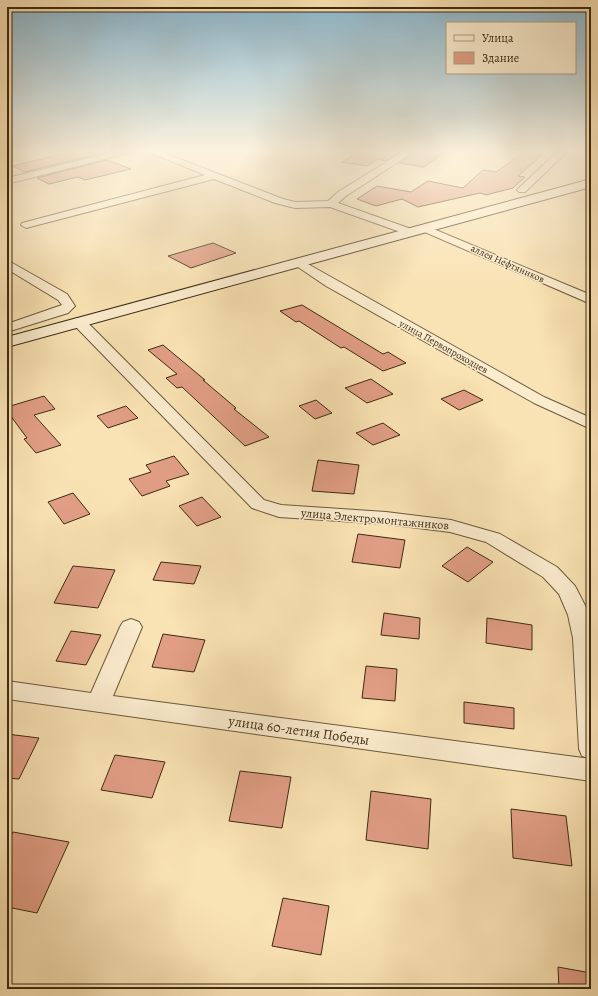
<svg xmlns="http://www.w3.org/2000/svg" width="598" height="996" font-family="Alegreya,serif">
	<rect width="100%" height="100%" fill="#f9e2b3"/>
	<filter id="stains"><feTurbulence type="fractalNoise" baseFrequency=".005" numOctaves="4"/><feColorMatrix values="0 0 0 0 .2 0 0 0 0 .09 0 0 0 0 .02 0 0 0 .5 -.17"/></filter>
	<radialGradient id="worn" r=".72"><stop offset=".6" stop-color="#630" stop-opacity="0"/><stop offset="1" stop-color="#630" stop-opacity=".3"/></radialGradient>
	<g fill="#e19e85" stroke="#3c2b13">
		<path d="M75,151H85L95,155L25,172L12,166Z"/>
		<path d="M360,151H401L386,161L378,159L367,166L342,162Z"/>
		<path d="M416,151H446L424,167L399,163Z"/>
		<path d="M524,152L542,155L518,176L525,177L513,188L486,195L480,193L418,207L402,199L376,206L357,199L377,186L411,192L428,181L463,188L483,170L496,172Z"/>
		<path d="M107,160L131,169L85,180L78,177L49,184L37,178Z"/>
		<path d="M213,243L236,253L191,268L168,256Z"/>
		<path d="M302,305L383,354L388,352L406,363L383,371L344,347L341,348L299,321L296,322L280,311Z"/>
		<path d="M163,345L205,380H203L236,408L234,409L269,437L245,446L182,387L177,388L166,378L177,374L148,350Z"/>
		<path d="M371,379L393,394L367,403L345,388Z"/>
		<path d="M464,390L483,400L459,410L441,399Z"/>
		<path d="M44,396L55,409L34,415L61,445L36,453L24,439L27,438L7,411V407Z"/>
		<path d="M316,400L332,413L315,419L299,406Z"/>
		<path d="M126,406L138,418L108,428L97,416Z"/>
		<path d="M383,423L400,435L373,445L356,433Z"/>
		<path d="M174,456L189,474L166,481L170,486L142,496L129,479L151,472L146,465Z"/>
		<path d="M318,460L359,465L354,494L312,491Z"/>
		<path d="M73,493L90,514L64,524L48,502Z"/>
		<path d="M202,497L221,517L197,526L179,506Z"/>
		<path d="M358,534L405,540L400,568L352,562Z"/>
		<path d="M467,547L493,562L468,582L442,566Z"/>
		<path d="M161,562L201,566L194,584L153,580Z"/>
		<path d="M73,566L115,570L98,608L54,603Z"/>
		<path d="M384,613L420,618L419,639L381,635Z"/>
		<path d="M487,618L532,625V650L486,643Z"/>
		<path d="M71,631L101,635L86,665L56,661Z"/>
		<path d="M163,634L205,640L194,672L152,667Z"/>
		<path d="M366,666L397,669L395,701L362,698Z"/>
		<path d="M464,702L514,708V729L464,723Z"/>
		<path d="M7,734L39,738L19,779L7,778Z"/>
		<path d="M115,755L165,762L152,798L101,790Z"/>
		<path d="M240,771L291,777L282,828L229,821Z"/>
		<path d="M371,791L431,799L428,849L366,840Z"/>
		<path d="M511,809L566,816L572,866L513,858Z"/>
		<path d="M13,832L69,842L37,913L7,907V844Z"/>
		<path d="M283,898L329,906L321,955L272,946Z"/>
		<path d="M558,967L591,973V989H559Z"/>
	</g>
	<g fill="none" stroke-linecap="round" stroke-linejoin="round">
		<defs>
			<g id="street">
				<path d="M119,151H136L7,184V178Z"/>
				<path d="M146,151H159L283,199L295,202L328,201L338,192L404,151H415L346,196L338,203L414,230L415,232L410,235L406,234L330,207L295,208L275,203L214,179L26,228L21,225L22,223L205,175Z"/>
				<path d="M558,151H568L525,192H519L517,190L519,188Z"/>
				<path d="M424,225L591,295V304L420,230L419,228Z"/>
				<path d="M299,259L544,397L591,418V429L534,403L326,286L295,265L293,263L295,261Z"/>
				<path d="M7,260L67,294L75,306L68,313L7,332V324L62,305L58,300L7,269Z"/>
				<path d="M79,318L84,319L264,500L281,505L386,512L451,520L500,534L557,567L575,586L590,615L591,621V759L582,756L579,749L573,638L568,615L559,594L543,577L486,542L450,532L386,524L279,517L252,508L74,325L72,322L74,319Z"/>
				<path d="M131,619L139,622L142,627L113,696L591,759V781L7,699V681L91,693L120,627L123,622Z"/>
			</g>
			<path id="secondary" d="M591,179V187L7,347V337Z"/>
		</defs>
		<use href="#street" stroke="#6b593b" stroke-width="2"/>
		<use href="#secondary" stroke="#3c2b13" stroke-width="2"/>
		<use href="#street" fill="#fbecce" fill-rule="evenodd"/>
		<use href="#secondary" fill="#fbecce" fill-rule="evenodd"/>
	</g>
	<linearGradient id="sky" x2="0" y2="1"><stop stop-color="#8ab8d0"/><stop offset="0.52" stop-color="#fcf2dd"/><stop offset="1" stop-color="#fcf2dd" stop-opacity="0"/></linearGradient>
	<rect width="598" height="291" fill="url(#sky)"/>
	<g text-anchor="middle" stroke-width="3" stroke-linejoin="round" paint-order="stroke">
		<g font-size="10" fill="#3c2b13" stroke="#fbecce">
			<text transform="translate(508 263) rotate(24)" y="4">аллея Нефтяников</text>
			<text transform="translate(444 346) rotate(29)" y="4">улица Первопроходцев</text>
		</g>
		<g font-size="12" fill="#3c2b13" stroke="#fbecce">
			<text transform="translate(375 519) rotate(5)" y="4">улица Электромонтажников</text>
		</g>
		<g font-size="14" fill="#3c2b13" stroke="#fbecce">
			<text transform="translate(299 730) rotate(8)" y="5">улица 60-летия Победы</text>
		</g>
	</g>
	<rect width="598" height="996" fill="none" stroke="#f9e2b3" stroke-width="24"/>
	<rect x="8" y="8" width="582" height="980" fill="none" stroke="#3c2b13" stroke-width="2"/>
	<rect x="12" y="12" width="574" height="972" fill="none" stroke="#3c2b13"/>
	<rect x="446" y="22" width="130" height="52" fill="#fbecce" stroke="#af9f83"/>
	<rect x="454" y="35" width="20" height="6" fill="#fbecce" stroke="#af9f83"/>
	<text x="482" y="42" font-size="12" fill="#3c2b13">Улица</text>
	<rect x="454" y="52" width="20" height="12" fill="#e19e85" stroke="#af9f83"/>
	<text x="482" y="62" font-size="12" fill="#3c2b13">Здание</text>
	<rect width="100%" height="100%" filter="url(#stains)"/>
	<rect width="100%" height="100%" fill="url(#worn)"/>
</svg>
